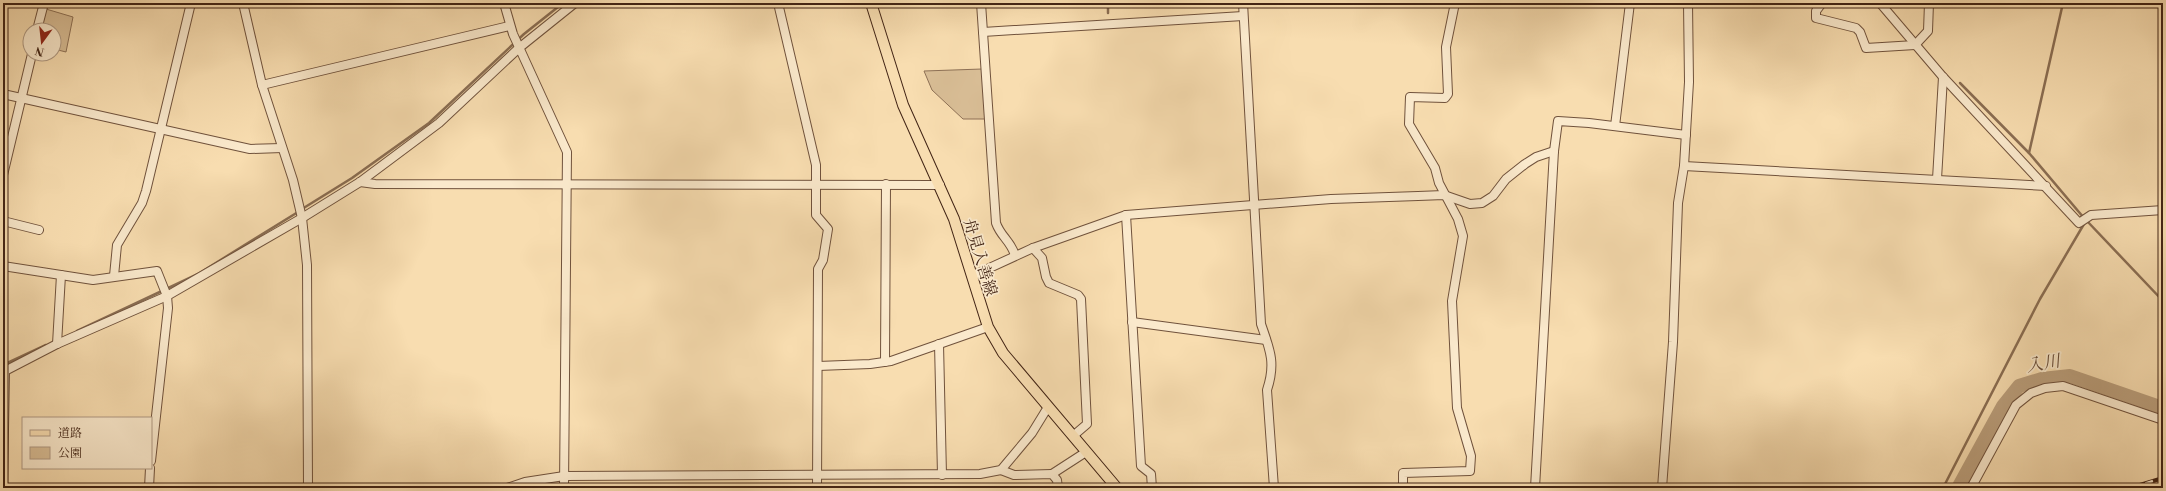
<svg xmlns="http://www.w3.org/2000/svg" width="2166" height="491" font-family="'Libre Bodoni','Noto Serif JP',serif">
	<rect width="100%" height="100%" fill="#f8ddb0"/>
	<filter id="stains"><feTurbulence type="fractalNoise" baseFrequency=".005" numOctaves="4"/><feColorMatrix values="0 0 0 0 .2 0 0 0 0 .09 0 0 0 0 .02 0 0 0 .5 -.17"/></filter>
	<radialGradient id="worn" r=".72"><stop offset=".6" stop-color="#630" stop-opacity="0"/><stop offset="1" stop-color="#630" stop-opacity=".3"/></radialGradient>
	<g fill="#d9be96" stroke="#8e7156">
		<path d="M46,9L73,17L66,52L54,49V30H41Z"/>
		<path d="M982,69L985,119H963L932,90L924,71Z"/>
	</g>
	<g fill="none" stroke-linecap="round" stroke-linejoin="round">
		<g stroke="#8a6d52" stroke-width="2.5">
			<path d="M1108,3V13"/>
			<path d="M2063,3L2029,153L2084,218"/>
			<path d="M1960,83L2029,153"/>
			<path d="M302,209L352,178L429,123L524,34L563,3"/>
			<path d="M2087,221L2163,301"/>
			<path d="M77,331L198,274L298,212"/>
			<path d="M3,365L46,345"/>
			<path d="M1943,488L2040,299L2084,224"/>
		</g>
		<path stroke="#ba9e7b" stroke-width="14" d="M1958,488L2003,406L2019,386L2042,379L2070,376L2163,408"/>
		<defs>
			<g id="minor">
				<path d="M243,3L262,85L293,180L302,218L307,265L308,488"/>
				<path d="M504,3L513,34L567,152L564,488"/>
				<path d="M778,3L816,165V215L828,229L823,260L818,269L817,488"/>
				<path d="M981,3L996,223C1001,237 1010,240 1015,255"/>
				<path d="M1243,3L1261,324C1270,350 1276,363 1267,390L1274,488"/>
				<path d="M1822,3L1816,11V18L1856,28L1860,32L1866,48L1915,45L1928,31L1929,3"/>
				<path d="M1880,3L1943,77L2079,223L2091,215L2163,210"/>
				<path d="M37,30L44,3"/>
				<path d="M983,32L1243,16"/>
				<path d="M262,85L509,26"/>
				<path d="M3,94L250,149L282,148"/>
				<path d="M1615,126L1630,3"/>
				<path d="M1684,166L2046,186"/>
				<path d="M3,175L32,54"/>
				<path d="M1937,179L1943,77"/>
				<path d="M360,182L375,184L940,185"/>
				<path d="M1126,215L1141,466L1151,474L1152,488"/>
				<path d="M3,221L39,230"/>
				<path d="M1033,248L1042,258L1046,277L1049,283L1078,295L1081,299L1087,424L1073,436"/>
				<path d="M3,266L93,280L157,271L167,296L168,308L151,461"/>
				<path d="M114,276L117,245L142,203L146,191L191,3"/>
				<path d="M972,276L1033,248L1126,215L1331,199L1418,196L1444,195L1470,204L1482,203L1493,196L1506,179L1525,164L1536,157L1554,151"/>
				<path d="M1132,322L1266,340"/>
				<path d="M57,344L61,275"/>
				<path d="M939,344L942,475"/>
				<path d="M885,362L886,184"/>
				<path d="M818,366L870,364L891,361L988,327"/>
				<path d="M3,372L57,344L167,296L302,218L360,182L439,123L519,48L575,3"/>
				<path d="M1001,470L1014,475L1052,474L1057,480L1058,488"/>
				<path d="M1052,474L1086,452"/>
				<path d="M3,488L5,371"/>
				<path d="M149,488L150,468"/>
				<path d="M507,488L525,482L564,476L980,474L1001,470L1032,433L1048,407"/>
				<path d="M1403,488V473L1470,471L1471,456L1457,408L1452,301L1463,236L1458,219L1439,183L1435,168L1409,124L1410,97L1445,98L1448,94L1446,47L1455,3"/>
				<path d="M1535,488L1554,151L1558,121L1589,123L1686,135"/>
				<path d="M1662,488L1673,342L1678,203L1684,166L1689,82L1688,3"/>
				<path d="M1971,488L2016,405L2031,393L2045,388L2063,386L2163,420"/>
			</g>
			<path id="major" d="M871,3L903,105L954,219L988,327L1003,353L1117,488"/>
		</defs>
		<use href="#minor" stroke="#70523c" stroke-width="10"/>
		<use href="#major" stroke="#422415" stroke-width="12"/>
		<use href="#minor" stroke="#fae9cc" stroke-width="8"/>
		<use href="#major" stroke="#f8ddb0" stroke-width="10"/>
		<defs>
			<path id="rail" d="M2130,488L2163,478"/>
		</defs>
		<use href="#rail" stroke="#422415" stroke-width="4"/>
		<use href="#rail" stroke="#fae9cc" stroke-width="2.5" stroke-dasharray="8" stroke-linecap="butt"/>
	</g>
	<g text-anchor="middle" stroke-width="3.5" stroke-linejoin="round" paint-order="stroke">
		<g font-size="16" fill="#422415" stroke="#fae9cc">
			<text transform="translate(981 257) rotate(73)" y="6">舟見入善線</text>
		</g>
		<g font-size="17" font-style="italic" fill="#664934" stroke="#fae9cc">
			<text transform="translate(2043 363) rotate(-10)" y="6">入川</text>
		</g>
	</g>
	<rect width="2166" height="491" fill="none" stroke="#f8ddb0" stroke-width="16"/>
	<rect x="4" y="4" width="2158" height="483" fill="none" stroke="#422415" stroke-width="2"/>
	<rect x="8" y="8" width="2150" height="475" fill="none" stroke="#422415"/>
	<rect x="22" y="417" width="130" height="52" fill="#fae9cc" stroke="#b09a83"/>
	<rect x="30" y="430" width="20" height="6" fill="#f8ddb0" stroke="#b09a83"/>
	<text x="58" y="437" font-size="12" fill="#422415">道路</text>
	<rect x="30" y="447" width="20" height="12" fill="#d9be96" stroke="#b09a83"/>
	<text x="58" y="457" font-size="12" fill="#422415">公園</text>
	<g transform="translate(42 42) rotate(195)"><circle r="19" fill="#fae9cc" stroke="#b09a83"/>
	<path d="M0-3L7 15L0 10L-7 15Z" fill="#8f2418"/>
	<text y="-6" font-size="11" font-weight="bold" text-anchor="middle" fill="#422415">N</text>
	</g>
	<rect width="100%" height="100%" filter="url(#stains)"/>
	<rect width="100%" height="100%" fill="url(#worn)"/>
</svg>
